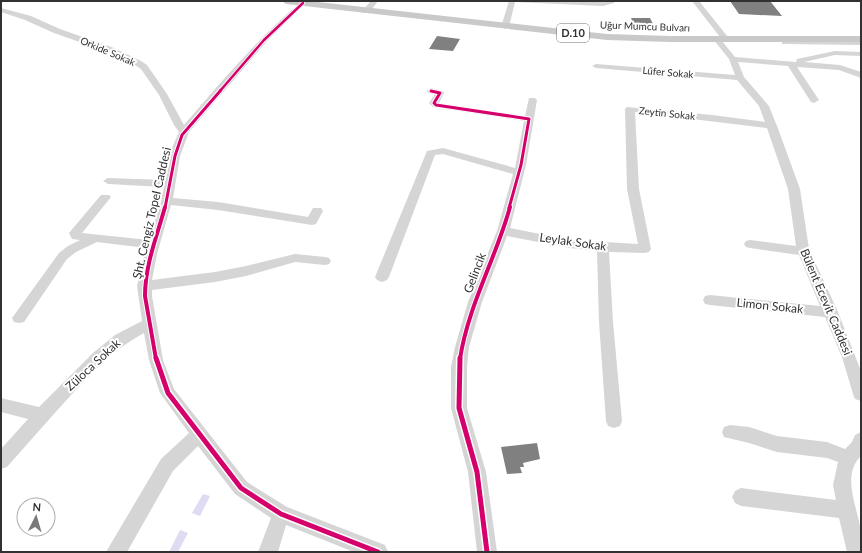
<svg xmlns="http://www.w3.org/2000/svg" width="862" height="553" font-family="Lato,sans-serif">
	<rect width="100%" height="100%" fill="#fff"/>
	<g fill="#dedcf2">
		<path d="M203,494L210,496L200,516L192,513Z"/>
		<path d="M180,530L188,533L178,552H169Z"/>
	</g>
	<g fill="#808080">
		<path d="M730,1H770L782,16L739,14Z"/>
		<path d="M631,18H650L655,28L635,27Z"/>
		<path d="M437,36L460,39L453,51L429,49Z"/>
		<path d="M537,443L540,459L523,463L524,467H520L522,473L507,474L501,447Z"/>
	</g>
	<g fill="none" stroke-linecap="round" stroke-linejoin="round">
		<g fill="#d5d5d5" fill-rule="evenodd">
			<path d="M303,1L306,3L305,4L267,41L189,132L180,156L173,198L218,202L308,217L313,208H321L323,211L316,224L312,225L218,210L171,205L157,254L152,280L215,272L246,266L295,254L325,257L329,258L331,261L329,264L325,265L295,262L246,276L215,282L152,290V296L163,360L174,389L247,482L287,507L385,545L388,552H354L286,525L278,552H258L271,518L235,494L198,446L173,471L127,552H106L161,459L189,433L160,393L149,360L144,333C113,350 96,369 72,394C50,418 29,442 7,467L1,469V449L28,419L1,412V398L39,407L93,353L115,335L142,321L137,286L146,248L97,242L76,252L67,259L24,322L19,323L14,322L12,318L59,253L68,246L80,240L72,239L69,233L101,195H109L111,197L82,233L149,240L161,202L164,187L108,184L103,181L108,178L165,180L172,148L179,132L174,125L159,95L141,69L135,65L108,52L54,33L25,20L1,12V8L31,16L60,29L114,48L141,61L147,65L167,94L184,125C221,82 258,38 301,2Z"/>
			<path d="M371,1H378L369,13H363L362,11Z"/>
			<path d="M509,1H614V3L603,6L515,2L509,27L505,29L501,27Z"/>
			<path d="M692,1H699L728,37V41H722L735,57L796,62L797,59L835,51L861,52V56L835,55L804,62L840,65L861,72V78L839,70L797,67L819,100L814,103L811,102L788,66L738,62L744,77L769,106L777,126L800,189L809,249L838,312L861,371V401L855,399L853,394L842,357L825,317L710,305L705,304L703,300L705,296L710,295L820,306L799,255L750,248L746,247L744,244L746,241L750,240L796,246L788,189L767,128L635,112L639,189L651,249L649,252L645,253L609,252L613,322L622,421L620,426L614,428L608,426L606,421L599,322L597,251L570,248L507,236L482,302L469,347L467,367V408L486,472L497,552H477L468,472L451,408V367L455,347L468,302L497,231L513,174L443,154L435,155L389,277L387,280L382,282L377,280L375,277L427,151L443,148L515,168L524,121L433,107L429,103L435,94L428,93L427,91L431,88L443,91L444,93L439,103L525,116L529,98H535L537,100L526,165L510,228L570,240L638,244L627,189L625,109L627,107L712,115L765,122L759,106L737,80L596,68L592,66L596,64L735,75L729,59L713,39L714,37H720Z"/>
			<path d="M782,40L861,41V45L785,44H782Z"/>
			<path d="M730,425L749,427L777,436L827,442L845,449L852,442L855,435L861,432V456C840,476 859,510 861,533C862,539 861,546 861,552H847L839,518L741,506L735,503L732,497L735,491L741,488L836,500L833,485L838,462L827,458L777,452L749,443L724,437L722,432L724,427Z"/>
		</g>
		<path fill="#c9c9c9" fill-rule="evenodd" d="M282,1H309L607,34L670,36H861V42H670L607,40L286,4Z"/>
		<defs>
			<path id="cycleway-far3" d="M220,91L264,40L303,3"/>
			<g id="cycleway-far2">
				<path d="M431,91L440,93L434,103L436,105L529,119L521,165L509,208"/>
				<path d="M165,208L175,156L182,135L221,90"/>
			</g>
			<g id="cycleway-far1">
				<path d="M156,359L145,296C145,265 157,236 165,207"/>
				<path d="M460,359C468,306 496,258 510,207"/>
			</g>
			<g id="cycleway">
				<path d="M156,358L168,393L241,488L281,514L378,552"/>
				<path d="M460,358L459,408L477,472L487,552"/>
			</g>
		</defs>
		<use href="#cycleway-far3" stroke="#fff" stroke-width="4"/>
		<use href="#cycleway-far2" stroke="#fff" stroke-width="5"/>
		<use href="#cycleway-far1" stroke="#fff" stroke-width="6"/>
		<use href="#cycleway" stroke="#fff" stroke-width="8"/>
		<use href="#cycleway-far3" stroke="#d6006c" stroke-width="2.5"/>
		<use href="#cycleway-far2" stroke="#d6006c" stroke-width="3"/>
		<use href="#cycleway-far1" stroke="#d6006c" stroke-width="4"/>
		<use href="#cycleway" stroke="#d6006c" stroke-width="5"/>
	</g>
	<g text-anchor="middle" stroke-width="4" stroke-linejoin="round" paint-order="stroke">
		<g font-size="10" fill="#313131" stroke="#fff">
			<text transform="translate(645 26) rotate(2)" y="4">Uğur Mumcu Bulvarı</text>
			<text transform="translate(108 51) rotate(23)" y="4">Orkide Sokak</text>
			<text transform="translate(668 72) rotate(5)" y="4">Lűfer Sokak</text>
			<text transform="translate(667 113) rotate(6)" y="4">Zeytin Sokak</text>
		</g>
		<rect fill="#fff" stroke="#6f6f6f" stroke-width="1" x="557" y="24" width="32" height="18" rx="3"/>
		<g font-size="11" font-weight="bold" fill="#313131">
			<text x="573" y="37">D.10</text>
		</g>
		<g font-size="12" fill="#313131" stroke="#fff">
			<text transform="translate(152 213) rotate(-77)" y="4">Şht. Cengiz Topel Caddesi</text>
			<text transform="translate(573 242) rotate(8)" y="4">Leylak Sokak</text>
			<text transform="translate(475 273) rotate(-69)" y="4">Gelincik</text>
			<text transform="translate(826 302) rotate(67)" y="4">Bülent Ecevit Caddesi</text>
			<text transform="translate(770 306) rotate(6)" y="4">Limon Sokak</text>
			<text transform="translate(93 365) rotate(-43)" y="4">Züloca Sokak</text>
		</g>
	</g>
	<rect width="862" height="553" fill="none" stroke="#313131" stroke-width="4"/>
	<g transform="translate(36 517) rotate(5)"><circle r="19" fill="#ffffff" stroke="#adadad"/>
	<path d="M0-3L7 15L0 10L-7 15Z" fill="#797979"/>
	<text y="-6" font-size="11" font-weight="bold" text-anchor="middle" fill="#313131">N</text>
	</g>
</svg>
